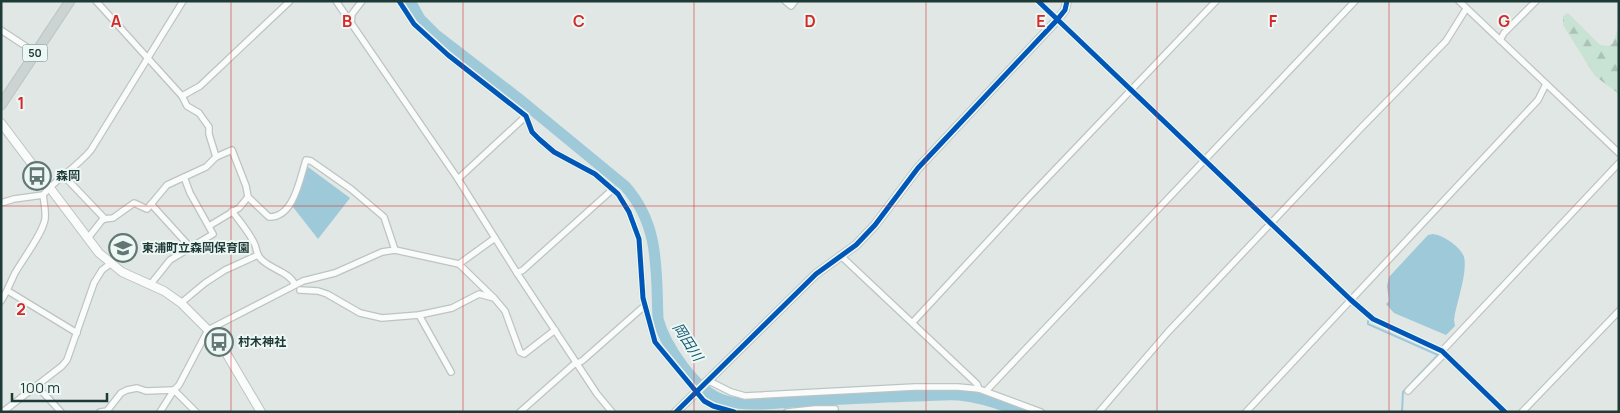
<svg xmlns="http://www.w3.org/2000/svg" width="1620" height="413" font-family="Manrope,'Noto Sans JP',sans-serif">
	<defs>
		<pattern id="forest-firs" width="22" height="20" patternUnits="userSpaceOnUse" patternTransform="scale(1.25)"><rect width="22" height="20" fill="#c8e2d3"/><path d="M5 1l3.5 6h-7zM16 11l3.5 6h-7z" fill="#abc3b6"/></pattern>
	</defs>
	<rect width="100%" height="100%" fill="#e0e7e5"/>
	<path fill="url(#forest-firs)" d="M1568,13L1600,45L1609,46L1613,43L1619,26V94L1595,76L1563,25V16Z"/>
	<g fill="#9ec9d8">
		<path d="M308,167L350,198L318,239L293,207Z"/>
		<path d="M1433,234C1440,235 1445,238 1451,242C1456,246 1462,251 1464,257C1468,273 1456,303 1454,320L1455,326L1446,335L1394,313L1386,304L1389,301L1387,286L1389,277L1428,235Z"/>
	</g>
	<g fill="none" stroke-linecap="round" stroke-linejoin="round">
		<path stroke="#9ec9d8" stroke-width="2" d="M1368,321V324L1438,355L1403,392L1402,412"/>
		<path stroke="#9ec9d8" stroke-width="11" d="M410,1L420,19L435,34L518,98L625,186C660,225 656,270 658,319C665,346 696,391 723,400C750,408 780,402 807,401C844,399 880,397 917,396C931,396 945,394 959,395C980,397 1001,404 1021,412"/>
		<defs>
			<g id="street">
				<path d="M96,1L182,96L187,106L199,113L209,127V134L216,157"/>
				<path d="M336,1L458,179L517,273L597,394L612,412"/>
				<path d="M399,1L414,24L448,55L526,116L532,132L539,139L554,152L595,174L618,194L629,212L639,239L643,298L655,342L704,401L713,406L734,412"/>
				<path d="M785,1L791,6L795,1"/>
				<path d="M1038,1L1351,300L1373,319L1442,351L1505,412"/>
				<path d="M1459,1L1619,153"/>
				<path d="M351,24L352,14L362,1"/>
				<path d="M1,30L36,53"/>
				<path d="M1500,40L1504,33L1536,1"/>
				<path d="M182,96L200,86L290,1"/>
				<path d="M64,176L105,219"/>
				<path d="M458,179L526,116"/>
				<path d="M1,203L14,199L43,195C57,178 77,167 91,150L183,1"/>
				<path d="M151,204L191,248"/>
				<path d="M232,211C240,222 250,233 255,245C257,250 256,254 261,259C270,269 290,272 295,285"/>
				<path d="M209,226L239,208L248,197"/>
				<path d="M88,238L103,219L113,218L134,203L147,209L167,185L206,167L216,157L232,150L246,186L248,197L269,217C294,218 300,178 306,160L311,161L351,189L384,217L395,250"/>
				<path d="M840,255L977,384L979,389"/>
				<path d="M459,264L493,297"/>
				<path d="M517,273L523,270L613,189"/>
				<path d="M150,285L170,260L213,234L190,193L184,177"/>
				<path d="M300,290L318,291L327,294L360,313L382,318L419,315L452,308L479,294L494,298L500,305L505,311L520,352L524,354L555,330"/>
				<path d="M8,291L77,333"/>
				<path d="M1,301C7,292 10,283 15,273C23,259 43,233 45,219C46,211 44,203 43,195"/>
				<path d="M181,303L205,283L225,270L258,255"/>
				<path d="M419,315L451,372"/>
				<path d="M913,322L1027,199L1216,1"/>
				<path d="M1442,351L1619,163"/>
				<path d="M709,381L731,392L745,396L915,387H958L979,389L1041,412"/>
				<path d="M37,386L61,412"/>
				<path d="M986,391L1355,1"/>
				<path d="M1408,391L1444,354"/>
				<path d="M4,411L62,366L67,360L94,283L102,270L110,264"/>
				<path d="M100,412L107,411L121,393L127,390L137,388L146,391L174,390L196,412"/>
				<path d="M160,412L174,390L179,385L208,330L303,281L335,273L382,252L395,250L459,264L495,238"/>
				<path d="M520,412L573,365L582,361L642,308L645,307"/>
				<path d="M787,412L815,409H835"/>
				<path d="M1099,412L1168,332L1360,129L1446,41L1466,9"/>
				<path d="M1246,412L1538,100L1546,84"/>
				<path d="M1522,412L1619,311"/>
			</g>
			<g id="secondary">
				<path d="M1,123L99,253L122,272L164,291L181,303L219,341L261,412"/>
				<path d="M676,412L816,274L856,245L875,225L918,168L1057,20L1065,10L1067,1"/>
			</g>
			<path id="primary" d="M1,105L70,1"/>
		</defs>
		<use href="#street" stroke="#bdc4c2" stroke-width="8"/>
		<use href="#secondary" stroke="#bcc5c2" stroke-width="10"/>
		<use href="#primary" stroke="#bac4c2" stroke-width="11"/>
		<use href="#street" stroke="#fafbfb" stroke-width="5.5"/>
		<use href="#secondary" stroke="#fafbfb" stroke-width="8"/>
		<use href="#primary" stroke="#ccd4d3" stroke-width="9"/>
		<defs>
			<g id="cycleway">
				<path d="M399,1L414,24L448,55L526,116L532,132L539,139L554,152L595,174L618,194L629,212L639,239L643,298L655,342L704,401L713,406L734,412"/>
				<path d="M1038,1L1351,300L1373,319L1442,351L1505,412"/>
				<path d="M676,412L816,274L856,245L875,225L918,168L1057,20L1065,10L1067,1"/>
			</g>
		</defs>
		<use href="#cycleway" stroke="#edf7f3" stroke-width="8"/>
		<use href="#cycleway" stroke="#0057b8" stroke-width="5"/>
	</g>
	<path fill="none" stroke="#d62828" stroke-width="1" stroke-opacity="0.55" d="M231,1V412M463,1V412M694,1V412M926,1V412M1157,1V412M1389,1V412M1,206H1619"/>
	<defs>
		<symbol id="bus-ring" viewBox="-11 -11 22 22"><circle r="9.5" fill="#edf7f3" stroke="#627773" stroke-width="1.5"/><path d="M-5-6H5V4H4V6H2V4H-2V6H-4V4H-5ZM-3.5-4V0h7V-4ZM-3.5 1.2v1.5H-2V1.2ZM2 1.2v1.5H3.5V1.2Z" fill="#627773"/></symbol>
		<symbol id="school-ring" viewBox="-11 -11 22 22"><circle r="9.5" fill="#edf7f3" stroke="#627773" stroke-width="1.5"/><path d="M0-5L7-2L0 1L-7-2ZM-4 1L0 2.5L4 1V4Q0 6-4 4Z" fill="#627773"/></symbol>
	</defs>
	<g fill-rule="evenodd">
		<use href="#bus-ring" x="21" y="160" width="32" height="32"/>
		<use href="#school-ring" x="107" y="232" width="32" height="32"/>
		<use href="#bus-ring" x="203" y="326" width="32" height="32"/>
	</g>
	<g text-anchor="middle" stroke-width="4" stroke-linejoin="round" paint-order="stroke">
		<rect fill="#edf7f3" stroke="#5c736f" stroke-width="1" x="22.5" y="44.5" width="25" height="17" rx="4"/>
		<g font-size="11" font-weight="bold" fill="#1e3a36">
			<text x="35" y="57">50</text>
		</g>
		<g font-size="12" font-weight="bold" fill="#1e3a36" stroke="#edf7f3" text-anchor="start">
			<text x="56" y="180">森岡</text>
			<text x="142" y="252">東浦町立森岡保育園</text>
			<text x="238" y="346">村木神社</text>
		</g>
		<g font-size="14" font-style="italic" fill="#165b78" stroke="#edf7f3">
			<text transform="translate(688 342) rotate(57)" y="5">岡田川</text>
		</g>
	</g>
	<g font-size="16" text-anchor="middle" font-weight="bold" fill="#d62828" stroke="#edf7f3" stroke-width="4" stroke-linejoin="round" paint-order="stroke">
		<text x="116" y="27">A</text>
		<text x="347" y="27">B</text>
		<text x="579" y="27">C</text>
		<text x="810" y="27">D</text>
		<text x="1041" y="27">E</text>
		<text x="1273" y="27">F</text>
		<text x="1504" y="27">G</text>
		<text x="21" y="109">1</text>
		<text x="21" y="315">2</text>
	</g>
	<rect width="1620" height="413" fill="none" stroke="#1e3a36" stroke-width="5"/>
	<path d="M12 393v8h95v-8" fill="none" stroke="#1e3a36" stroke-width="2.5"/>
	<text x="20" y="393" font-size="15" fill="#1e3a36" stroke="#edf7f3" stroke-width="4" paint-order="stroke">100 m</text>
</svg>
